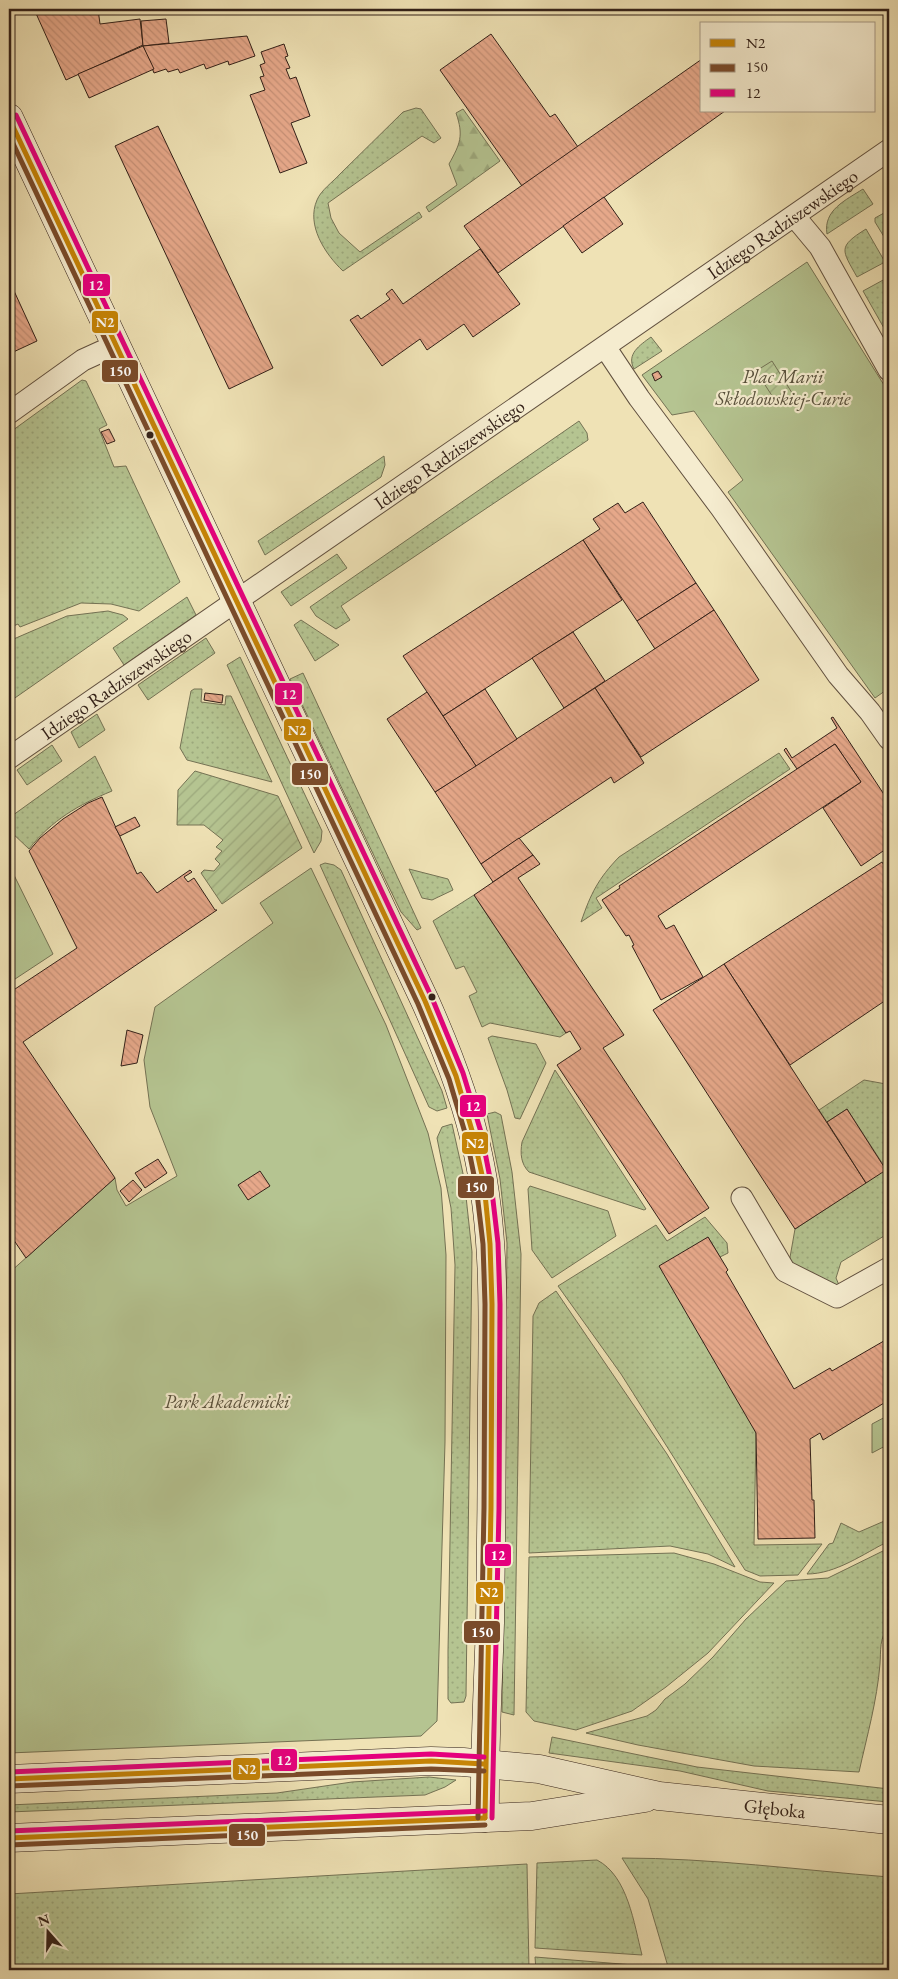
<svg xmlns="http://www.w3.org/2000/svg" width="898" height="1979" font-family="'EB Garamond',serif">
	<defs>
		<pattern id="grass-dots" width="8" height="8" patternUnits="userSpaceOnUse" patternTransform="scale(1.25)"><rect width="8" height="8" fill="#b5c491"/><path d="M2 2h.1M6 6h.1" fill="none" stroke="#9ca87c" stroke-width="1.8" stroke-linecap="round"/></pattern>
		<pattern id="forest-firs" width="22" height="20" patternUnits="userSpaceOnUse" patternTransform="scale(1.25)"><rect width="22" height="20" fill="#b5c491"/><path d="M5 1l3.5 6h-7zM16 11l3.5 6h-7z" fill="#9ca87c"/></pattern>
		<pattern id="garden-furrows" width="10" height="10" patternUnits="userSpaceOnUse" patternTransform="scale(1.25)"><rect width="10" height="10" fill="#b5c491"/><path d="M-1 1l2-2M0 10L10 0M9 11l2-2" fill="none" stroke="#9ca87c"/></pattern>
		<pattern id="building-back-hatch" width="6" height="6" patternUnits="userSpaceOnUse" patternTransform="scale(1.25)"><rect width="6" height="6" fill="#e6a88a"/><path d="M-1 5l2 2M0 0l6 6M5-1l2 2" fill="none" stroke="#c69076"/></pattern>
	</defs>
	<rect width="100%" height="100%" fill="#efe2b5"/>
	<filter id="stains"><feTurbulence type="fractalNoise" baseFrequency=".004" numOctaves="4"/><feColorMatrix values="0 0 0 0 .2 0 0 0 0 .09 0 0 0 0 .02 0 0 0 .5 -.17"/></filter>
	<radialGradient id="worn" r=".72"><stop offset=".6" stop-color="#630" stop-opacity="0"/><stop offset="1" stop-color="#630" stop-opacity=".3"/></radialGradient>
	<g fill="url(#grass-dots)" stroke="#747254">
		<path d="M416,108L421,109L441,138L434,143L422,136L328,203L331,218L339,233L360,252L419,212L422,217L343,271C325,254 306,225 317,200C321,190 333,182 340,174C361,153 382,133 403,112Z"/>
		<path d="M863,189L873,204L827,234C823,210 846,200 863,189Z"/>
		<path d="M884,213L889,222V245L875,222V218Z"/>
		<path d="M866,229L885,262L857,277C842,250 837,247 866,229Z"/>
		<path d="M885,279L889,286V337L863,291Z"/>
		<path d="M651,337L662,351L634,369C626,354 640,345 651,337Z"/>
		<path d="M82,380L86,381L107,425L99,429L114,467L126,466L180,582L139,611L111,604L81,603L20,627L18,624L9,628V433Z"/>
		<path d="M579,421L587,433L588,440L341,606L350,620L336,629L316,616L310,607Z"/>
		<path d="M384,456L385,465L381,477L265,555L258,541Z"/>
		<path d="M337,554L347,568L291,606L281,592Z"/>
		<path d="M187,597L196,615L124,665L113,648Z"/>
		<path d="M108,611L123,615L128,619L12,700L9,699V641L67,616Z"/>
		<path d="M301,620L339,645L315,661L294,625Z"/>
		<path d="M206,638L215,653L148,700L138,685Z"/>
		<path d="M240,657L322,831L321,841L314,853L227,665Z"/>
		<path d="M303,673L421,928L417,930L401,912L385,879L290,679Z"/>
		<path d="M194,689H202L201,702L225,705L226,696H231L272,782L187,760L180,748L191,691Z"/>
		<path d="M97,714L105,730L79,748L71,732Z"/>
		<path d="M52,745L62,761L27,785L17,770Z"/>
		<path d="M779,753L790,769L596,898L602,908L581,922C591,893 598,879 619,857Z"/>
		<path d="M95,756L112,791C78,805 52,820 29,849L9,830V818Z"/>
		<path d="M325,863L334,865L341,870L442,1091L447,1108L437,1111L429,1107L320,865Z"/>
		<path d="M409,869L448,879L453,890L432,900L422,898Z"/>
		<path d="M474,895L566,1033L560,1037L490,1023L482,1027L469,996L477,992L464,966L456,969L433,921Z"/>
		<path d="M492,1036L536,1044L546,1063L520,1119L515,1118L507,1090L488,1038Z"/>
		<path d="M555,1070L646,1209L644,1210L529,1172C521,1164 520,1154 522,1142Z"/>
		<path d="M864,1080L886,1084L889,1090V1233L841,1262L836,1278L839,1285L834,1288L789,1263L795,1229L886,1169L847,1109L827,1122L819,1110Z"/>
		<path d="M495,1112L501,1115L512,1172L521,1254L514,1715L502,1712L507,1243L500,1179L487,1114Z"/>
		<path d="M452,1124L464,1178L472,1252L466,1696L464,1702L451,1703L448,1699V1651L455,1265L451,1208L437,1138L442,1127Z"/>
		<path d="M530,1186L608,1211L616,1236L552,1278L532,1250L528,1189Z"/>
		<path d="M705,1217L727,1243L728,1253L720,1257L708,1237L756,1433L754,1545L822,1544L798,1575L760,1576L745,1570L621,1374L558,1286L656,1225L667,1241Z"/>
		<path d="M556,1291L667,1454L735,1567L708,1554L670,1546L529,1553L533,1316L539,1303Z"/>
		<path d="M889,1519V1541C863,1554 836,1574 807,1574L829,1544L833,1543L841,1523L859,1532Z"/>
		<path d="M889,1548V1627C879,1637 881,1651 880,1664C877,1701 867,1736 859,1772L754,1766L638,1745L586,1733L647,1716L656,1710L665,1699L685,1684L713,1657L746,1619L786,1581L828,1578Z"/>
		<path d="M674,1553L714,1564L760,1582L774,1583L708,1653L666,1687L632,1711L576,1730L534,1721L526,1712L529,1557Z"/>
		<path d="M552,1737L697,1767L889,1789V1802L768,1791L680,1771L549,1753Z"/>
		<path d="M429,1777L456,1780L445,1787L425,1795L9,1812V1805L277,1793L352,1782Z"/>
		<path d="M622,1858C711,1858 800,1870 889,1877V1970H669L648,1899Z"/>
		<path d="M597,1860C628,1876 634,1924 642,1955L535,1948L537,1863Z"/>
		<path d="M527,1864L529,1970H9V1894Z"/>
		<path d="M535,1957L646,1966L647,1970H536Z"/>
	</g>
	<path fill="url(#forest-firs)" stroke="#747254" d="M463,109L500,161L429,212L426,207L457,185L449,164C460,144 464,136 456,113Z"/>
	<g fill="#b5c491" stroke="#747254">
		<path d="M807,262L889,393V688L875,698L728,492L743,480L694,411L672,415L642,375Z"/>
		<path d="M9,865L53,954L9,983Z"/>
		<path d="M311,868L386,1025L428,1133L441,1188L446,1255L445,1442L437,1721L421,1736L9,1753V1273L115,1178L117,1190L126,1206L177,1176L150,1107L144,1060L155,1007L273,923L260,903Z"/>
		<path d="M889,1415V1444L872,1453V1424Z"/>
	</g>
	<g fill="url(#garden-furrows)" stroke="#747254">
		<path d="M772,361L794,396L778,405L756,371Z"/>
		<path d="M195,771L278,796L302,848L222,904L201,873L204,870L214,871L220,864L215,859L222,851L216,847L223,840L204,825H177L178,790Z"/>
	</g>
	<g fill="url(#building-back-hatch)" stroke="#322018">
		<path d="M34,9H98L100,24L140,19L143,45L66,80Z"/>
		<path d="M166,19L169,43L143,46L141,21Z"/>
		<path d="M491,34L550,117L555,114L578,147L522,186L440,70Z"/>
		<path d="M247,36L255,56L229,65L228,61L206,69L204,64L180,73L178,69L168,72L166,69L154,73L143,46Z"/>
		<path d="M284,44L288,56L285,57L290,68L286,69L290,79L296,77L310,116L291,123L307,163L280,173L250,95L265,90L260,77L264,76L260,65L265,63L261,52Z"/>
		<path d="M143,46L154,69L89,98L78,74Z"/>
		<path d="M702,59V111H725L498,273L464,226Z"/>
		<path d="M158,126L273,368L229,389L115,146Z"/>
		<path d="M604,197L623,224L582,253L563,226Z"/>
		<path d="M480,249L520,304L473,337L464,324L427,350L420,339L382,366L350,320L358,315L361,319L390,299L386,294L392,289L403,304Z"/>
		<path d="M9,280L37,341L9,354Z"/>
		<path d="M658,371L662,377L655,381L652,374Z"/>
		<path d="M109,429L115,441L107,444L101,432Z"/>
		<path d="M643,502L696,583L637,621L583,540L600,529L593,519L618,503L625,513Z"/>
		<path d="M583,540L622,600L443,716L403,656Z"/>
		<path d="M696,583L714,610L655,649L637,621Z"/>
		<path d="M714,610L759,680L641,757L595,688Z"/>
		<path d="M573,632L605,681L564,708L532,658Z"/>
		<path d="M595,688L644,763L614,783L611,777L481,864L435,792Z"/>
		<path d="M485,689L517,739L476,766L443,716Z"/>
		<path d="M427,692L476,766L435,792L387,719Z"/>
		<path d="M205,693L223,695L222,703L204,700Z"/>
		<path d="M833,717L889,802V847L861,866L823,808L861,782L835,744L797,769L784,750L786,748L792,758L837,728L831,718Z"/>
		<path d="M835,744L861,782L658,916L666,929L674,925L703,977L661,1000L632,946L634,945L629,935L626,936L602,900L620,888L619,886Z"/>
		<path d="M102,797L137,874L141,872L157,893L190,870L192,872L184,877L188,882L194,878L215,910H217L23,1042L115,1178L26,1258L9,1233V993L77,948L29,851L40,838L63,819L88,803Z"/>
		<path d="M135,817L140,826L120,836L115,827Z"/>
		<path d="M519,838L533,855L493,882L481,864Z"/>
		<path d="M533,855L540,864L518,878L624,1035L603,1048L709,1208L669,1234L557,1065L581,1049L570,1031L566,1033L474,895Z"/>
		<path d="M882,862L889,873V998L790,1065L724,964Z"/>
		<path d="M724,964L866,1183L795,1229L653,1010Z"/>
		<path d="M127,1030L143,1035L137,1063L121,1066Z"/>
		<path d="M847,1109L886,1170L866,1183L827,1122Z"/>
		<path d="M158,1159L167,1173L145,1188L135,1173Z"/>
		<path d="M260,1171L270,1186L248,1200L238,1185Z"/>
		<path d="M133,1180L142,1190L129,1202L120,1191Z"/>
		<path d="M708,1237L728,1270L726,1272L794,1389L830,1368L832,1371L889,1338V1400L823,1440L820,1433L810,1439L812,1500H814L815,1538L758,1539L756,1433L659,1266Z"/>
	</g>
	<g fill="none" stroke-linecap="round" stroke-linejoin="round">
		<defs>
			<g id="street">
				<path d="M795,217L820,247L889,370"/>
				<path d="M605,347L639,398L721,508L838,675L870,712L889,739"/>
				<path d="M9,413L83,360L116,345"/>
				<path id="s1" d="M9,758L889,150"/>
				<path d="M742,1198L785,1271L837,1297L889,1268"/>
			</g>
			<g id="secondary">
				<path d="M9,118L425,1001C447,1050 467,1101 478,1154C495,1233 493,1314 492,1394C492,1470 491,1547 490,1623C488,1688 484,1753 485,1818"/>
				<path id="s2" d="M9,1779L431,1761L463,1762L539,1769L659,1796L889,1820"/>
				<path d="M9,1838L532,1816L645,1798"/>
			</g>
		</defs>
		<use href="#street" stroke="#61503f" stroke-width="23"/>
		<use href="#secondary" stroke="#322018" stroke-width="29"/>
		<use href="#street" stroke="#f5eccf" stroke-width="21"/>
		<use href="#secondary" stroke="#f5eccf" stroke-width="28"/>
		<defs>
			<g id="bus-1">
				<path d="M9,118L425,1001L456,1076L473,1134L484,1184L490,1244L492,1304L491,1508L485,1818"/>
				<path d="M9,1779L431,1761L484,1764"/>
				<path d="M9,1838L485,1818"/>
			</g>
			<g id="bus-2">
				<path d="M9,135L418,1004L449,1079L466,1136L476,1185L483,1244L485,1304L484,1508L478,1818"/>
				<path d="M9,1786L431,1769L484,1771"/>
				<path d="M9,1845L485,1825"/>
			</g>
			<g id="bus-3">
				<path d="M16,115L432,998L463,1073L481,1132L491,1183L498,1243L500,1304L499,1509L492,1818"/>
				<path d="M9,1772L431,1754L484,1757"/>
				<path d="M9,1831L485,1811"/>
			</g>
		</defs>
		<use href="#bus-1" stroke="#f5eccf" stroke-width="9"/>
		<use href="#bus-2" stroke="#f5eccf" stroke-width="9"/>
		<use href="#bus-3" stroke="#f5eccf" stroke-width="9"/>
		<use href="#bus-1" stroke="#c68406" stroke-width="5"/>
		<use href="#bus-2" stroke="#7a4b2a" stroke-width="5"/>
		<use href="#bus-3" stroke="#e5007d" stroke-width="5"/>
	</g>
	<g fill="#322018" stroke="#f5eccf" stroke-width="2">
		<circle cx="150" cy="435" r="4.5"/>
		<circle cx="432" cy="997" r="4.5"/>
	</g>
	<g text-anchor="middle" stroke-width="4.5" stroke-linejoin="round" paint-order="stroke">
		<g font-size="19" fill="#322018" stroke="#f5eccf">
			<text dy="7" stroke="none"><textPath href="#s1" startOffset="940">Idziego Radziszewskiego</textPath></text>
			<text dy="7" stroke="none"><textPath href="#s1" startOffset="535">Idziego Radziszewskiego</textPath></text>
			<text dy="7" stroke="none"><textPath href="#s1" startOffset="130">Idziego Radziszewskiego</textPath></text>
			<text dy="7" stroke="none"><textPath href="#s2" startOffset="770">Głęboka</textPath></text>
		</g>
		<g font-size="19" font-style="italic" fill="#59513c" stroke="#f5eccf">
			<text x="783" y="383">Plac Marii<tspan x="783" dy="22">Skłodowskiej-Curie</tspan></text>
			<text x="227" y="1408">Park Akademicki</text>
		</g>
	</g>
	<g stroke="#f5eccf" stroke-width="2">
		<rect x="82" y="273" width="29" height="24" rx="5" fill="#e5007d"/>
		<rect x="91" y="310" width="28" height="24" rx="5" fill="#c68406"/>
		<rect x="101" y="359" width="38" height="24" rx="5" fill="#7a4b2a"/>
		<rect x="274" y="682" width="29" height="24" rx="5" fill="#e5007d"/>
		<rect x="283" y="718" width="29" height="24" rx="5" fill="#c68406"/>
		<rect x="291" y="762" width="38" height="24" rx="5" fill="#7a4b2a"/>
		<rect x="459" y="1094" width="28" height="24" rx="5" fill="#e5007d"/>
		<rect x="461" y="1131" width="28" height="24" rx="5" fill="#c68406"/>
		<rect x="457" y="1175" width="38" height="24" rx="5" fill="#7a4b2a"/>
		<rect x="484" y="1543" width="28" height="24" rx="5" fill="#e5007d"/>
		<rect x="475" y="1581" width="29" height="24" rx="5" fill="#c68406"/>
		<rect x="463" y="1620" width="38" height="24" rx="5" fill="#7a4b2a"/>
		<rect x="270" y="1748" width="28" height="24" rx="5" fill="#e5007d"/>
		<rect x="232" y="1757" width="29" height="24" rx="5" fill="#c68406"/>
		<rect x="228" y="1823" width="38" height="24" rx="5" fill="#7a4b2a"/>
	</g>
	<g font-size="14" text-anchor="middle" font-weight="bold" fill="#fff">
		<text x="96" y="290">12</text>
		<text x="105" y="327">N2</text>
		<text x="120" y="376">150</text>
		<text x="289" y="699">12</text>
		<text x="297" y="735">N2</text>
		<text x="310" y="779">150</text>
		<text x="473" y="1111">12</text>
		<text x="475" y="1148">N2</text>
		<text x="476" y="1192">150</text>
		<text x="498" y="1560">12</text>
		<text x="489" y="1597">N2</text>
		<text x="482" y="1637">150</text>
		<text x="284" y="1765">12</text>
		<text x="247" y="1774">N2</text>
		<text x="247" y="1840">150</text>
	</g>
	<rect width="898" height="1979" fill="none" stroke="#efe2b5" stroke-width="30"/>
	<rect x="10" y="10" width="878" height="1959" fill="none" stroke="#322018" stroke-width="2.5"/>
	<rect x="15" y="15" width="868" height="1949" fill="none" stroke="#322018"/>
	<rect x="700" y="22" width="175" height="90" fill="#f5eccf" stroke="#a79a86"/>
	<rect x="710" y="39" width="25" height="8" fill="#c68406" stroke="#a79a86"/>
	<text x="746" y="48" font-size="15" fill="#322018">N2</text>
	<rect x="710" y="64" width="25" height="8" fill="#7a4b2a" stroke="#a79a86"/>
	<text x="746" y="72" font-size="15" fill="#322018">150</text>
	<rect x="710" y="89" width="25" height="8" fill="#e5007d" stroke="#a79a86"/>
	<text x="746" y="98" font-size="15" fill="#322018">12</text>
	<g transform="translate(48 1932) rotate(340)" stroke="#f5eccf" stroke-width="4" paint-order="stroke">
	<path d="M0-4L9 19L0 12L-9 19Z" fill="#322018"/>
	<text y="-8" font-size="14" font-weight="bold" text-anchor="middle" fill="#322018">N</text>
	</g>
	<rect width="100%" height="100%" filter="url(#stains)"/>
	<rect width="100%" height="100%" fill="url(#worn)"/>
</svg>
